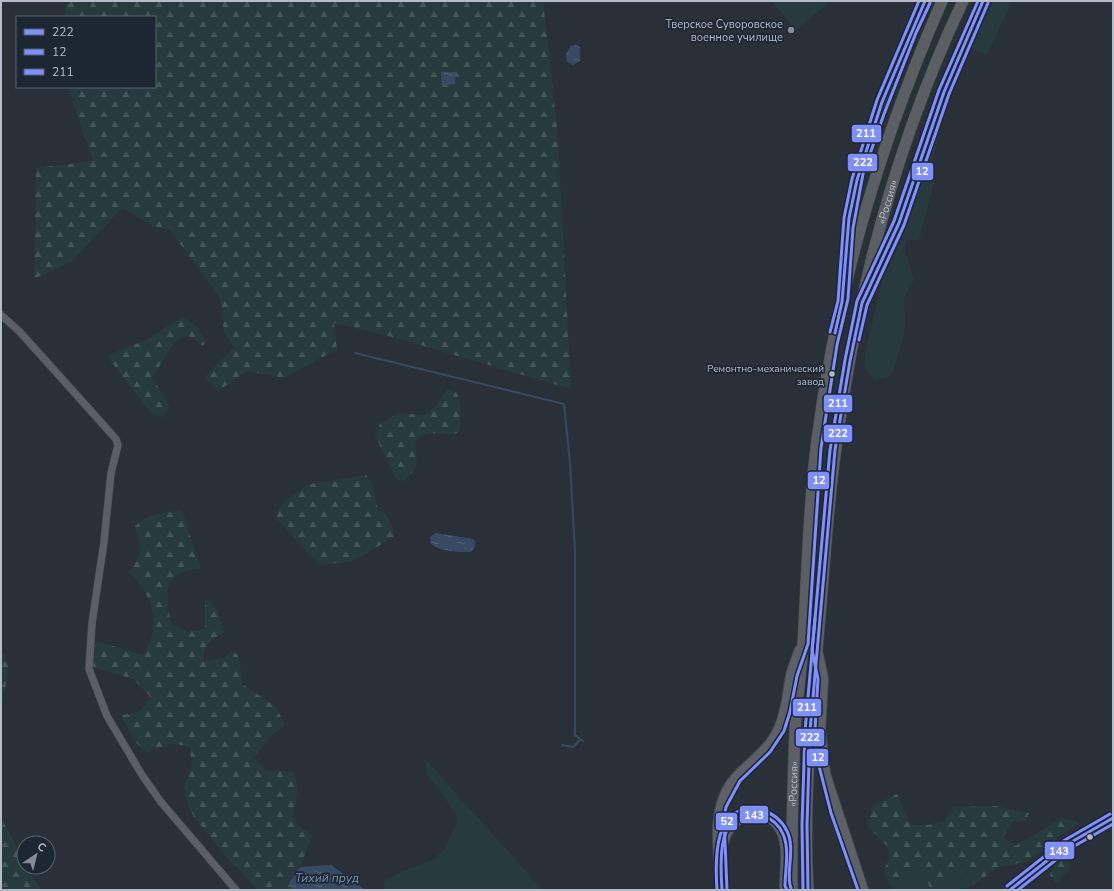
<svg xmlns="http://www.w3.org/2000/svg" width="1114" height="891" font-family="'Nunito Sans',sans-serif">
	<defs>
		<pattern id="forest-firs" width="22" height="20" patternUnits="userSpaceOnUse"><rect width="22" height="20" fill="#273a3e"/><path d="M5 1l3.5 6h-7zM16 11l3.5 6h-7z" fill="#445559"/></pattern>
		<pattern id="water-ripples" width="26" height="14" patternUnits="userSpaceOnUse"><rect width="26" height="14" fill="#384963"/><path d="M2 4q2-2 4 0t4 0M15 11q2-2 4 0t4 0" fill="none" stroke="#526178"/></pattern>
	</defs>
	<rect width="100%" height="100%" fill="#2a3038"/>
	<g fill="#273a3e">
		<path d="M771,1H831L796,30Z"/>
		<path d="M993,1H1012L987,55L969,48Z"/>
		<path d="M936,134L939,135L930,170L936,175L919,240H907L904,252L908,260L914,280C899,298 907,307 905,327C903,342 897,357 893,372L889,377L875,380C866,372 864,367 865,354L883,278L902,238Z"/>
		<path d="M426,760L543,890H386L383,882L402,871L435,859L445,848L458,819L442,793L427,775Z"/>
		<path d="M921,860L940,888L954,871L965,873L975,884L964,890H895L888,883L911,870Z"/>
	</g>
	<g fill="url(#forest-firs)">
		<path d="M67,1H543L558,137L571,389L389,336L334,323L337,349L284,378L247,371L218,391L205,377L234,347L224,332L220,298L170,230L153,226L122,208L72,261L34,279L36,168L93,161L68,87H155V17H64Z"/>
		<path d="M183,317L197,327L206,341L203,346L193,337L183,336L174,343L152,378L165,397L169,407L164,417L152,415L107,356L146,340Z"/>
		<path d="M448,389L457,393C461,407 462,418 459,432C449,438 439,431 428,434C408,437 419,454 416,465C414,471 408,477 405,481L396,479L375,435L380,424L398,413L425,415L433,409Z"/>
		<path d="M366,475L372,484L378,510L385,513L393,527L394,537L351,562L319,565L276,518L278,510L288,499L309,484Z"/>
		<path d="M182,510L201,569C163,571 164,592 171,623L187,632L205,629V600L209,599L218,612L224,632C211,640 203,644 204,661L224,658L231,651L237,654L240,661L242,684L276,707L285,725L270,737L254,757C270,779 275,767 294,773L298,789L293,817L297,824L313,835L300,867L289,883L292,890H258L238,868L231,863L194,817L188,804L184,787L192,765L190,748C167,738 165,750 145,752L134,740L121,715C139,713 142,713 150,696L133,679L93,667L96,641L143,655C163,626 153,595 129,572C144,550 142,552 135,526C148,514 165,512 182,510Z"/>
		<path d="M1,655H5L9,669L1,709Z"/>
		<path d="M897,794L911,825H927L945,821L953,807L996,806L1029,813L1026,820L1012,822L1003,837L1015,846L1062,818L1076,821L1079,824L1057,837L1056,841L1046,849L1025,862L998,867L975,884L965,873L954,871L940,888L930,889L921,860L911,870L888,883L884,870L890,856L888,847L868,827L872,806Z"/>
		<path d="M1,817L24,863V867H26L41,890H1Z"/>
		<path d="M1065,855L1070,858L1069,871L1063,875L1059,882L1056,883L1050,875L1051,871L1054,869L1053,864Z"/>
	</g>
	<g fill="url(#water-ripples)">
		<path d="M576,45L580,47V61L573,65L567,62L566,54L571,46Z"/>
		<path d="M441,72H455V84L442,85Z"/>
		<path d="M436,533L473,539L475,541V547L471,552C459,552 441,552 431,544L430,537Z"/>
		<path d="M331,865L365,890H292L289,883L300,867Z"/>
	</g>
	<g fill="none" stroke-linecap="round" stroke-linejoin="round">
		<g stroke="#384963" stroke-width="2">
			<path d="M355,353L564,404L570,463L575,552V735L583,741"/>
			<path d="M562,745L573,747L580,740"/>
		</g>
		<defs>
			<path id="minor" d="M1,315L20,332L116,439L118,445L111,473L104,542L92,623L89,669L107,716L142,775L161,802L236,890"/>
			<g id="primary">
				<path d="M844,279C845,255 846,230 851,207C865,136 894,66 925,1"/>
				<path d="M866,294L899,223L944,92L983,1"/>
				<path d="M818,655L823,679L820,730L825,774L863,890"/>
				<path d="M723,843C729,815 763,801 780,828C790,844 785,869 785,886L787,890"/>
				<path d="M722,890C719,854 710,808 735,779C750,762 770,750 779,729C787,712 788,693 791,676C793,667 797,659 800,650"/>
				<path d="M1010,890L1068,844L1113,818"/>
			</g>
			<g id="trunk">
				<path id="s1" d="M792,890C791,837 793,783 795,730C797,701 801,673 803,644C807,578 808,513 816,448C835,293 880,143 942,1"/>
				<path id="s2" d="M808,890C803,799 812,707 820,616C825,560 828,503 836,448C856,294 897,141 963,1"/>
			</g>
		</defs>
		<use href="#minor" stroke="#484c53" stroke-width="8"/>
		<use href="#primary" stroke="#484c55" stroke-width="12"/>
		<use href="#trunk" stroke="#474c53" stroke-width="12"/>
		<use href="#minor" stroke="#5a5e66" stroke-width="7"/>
		<use href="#primary" stroke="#5c6168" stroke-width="10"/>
		<use href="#trunk" stroke="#5b5f64" stroke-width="11"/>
		<defs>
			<g id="bus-1">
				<path d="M835,333L842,302L849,218L857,180L882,102L925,1"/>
				<path d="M808,890L807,825L810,731L835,450L850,361L862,303L899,223L944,92L983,1"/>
			</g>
			<g id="bus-2">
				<path d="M859,340L867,305L904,225L949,94L988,3"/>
				<path d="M815,619L812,650L818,679L815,730L818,762L831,813L858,890"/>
				<path d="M727,890L724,818L726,807L740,781L770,752L784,731L790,712L797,676L808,644L821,448L837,345L848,299L853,228L863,174L884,114L916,33L930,3"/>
				<path d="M1018,890L1071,848L1113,824"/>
			</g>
			<g id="bus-3">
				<path d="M830,332L838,301L844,218L852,179L877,100L919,1"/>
				<path d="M803,890L802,825L805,731L830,450L845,360L857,301L894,221L939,90L978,1"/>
			</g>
			<g id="bus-4">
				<path d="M722,890C720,862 716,806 761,815C771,818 779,825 783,834C790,850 785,870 785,886L787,890"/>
				<path d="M1010,890L1068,844L1113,818"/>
			</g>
			<g id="bus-5">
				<path d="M1007,886L1065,840L1110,814"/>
				<path d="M717,890C715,861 713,801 759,810C771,812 781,819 787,831C796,849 785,875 791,888"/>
			</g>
		</defs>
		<use href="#bus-1" stroke="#1d2633" stroke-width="6"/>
		<use href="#bus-2" stroke="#1d2633" stroke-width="6"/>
		<use href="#bus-3" stroke="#1d2633" stroke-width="6"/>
		<use href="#bus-4" stroke="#1d2633" stroke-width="6"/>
		<use href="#bus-5" stroke="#1d2633" stroke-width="6"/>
		<use href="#bus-1" stroke="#808fff" stroke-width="3"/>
		<use href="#bus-2" stroke="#808fff" stroke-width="3"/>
		<use href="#bus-3" stroke="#808fff" stroke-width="3"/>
		<use href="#bus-4" stroke="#808fff" stroke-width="3"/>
		<use href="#bus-5" stroke="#808fff" stroke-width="3"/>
	</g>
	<circle fill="#848b96" stroke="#1d2633" stroke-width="1.5" cx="791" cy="30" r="4"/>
	<g fill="#b4bcc9" stroke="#1d2633" stroke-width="1.5">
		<circle cx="832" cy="374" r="3.5"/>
		<circle cx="1090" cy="837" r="3.5"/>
	</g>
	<g text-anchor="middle" stroke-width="3.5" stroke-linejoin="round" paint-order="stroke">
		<g font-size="10" fill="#b4bcc9" stroke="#1d2633" text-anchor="end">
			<text x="824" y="372">Ремонтно-механический<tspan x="824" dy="13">завод</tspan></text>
		</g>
		<g font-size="11" fill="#b4bcc9" stroke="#1d2633" text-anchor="end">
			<text x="783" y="28">Тверское Суворовское<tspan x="783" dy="13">военное училище</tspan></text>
		</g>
		<g font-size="11" fill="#b4bcc9" stroke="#1d2633">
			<text dy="4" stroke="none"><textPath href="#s2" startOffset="695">«Россия»</textPath></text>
			<text dy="4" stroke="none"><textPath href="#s1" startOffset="106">«Россия»</textPath></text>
		</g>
		<g font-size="12" font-style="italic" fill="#7c92b1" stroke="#1d2633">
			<text x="327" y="882">Тихий пруд</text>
		</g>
	</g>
	<g stroke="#1d2633" stroke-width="1.5">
		<rect x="851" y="124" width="31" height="19" rx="4" fill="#808fff"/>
		<rect x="847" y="153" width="31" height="19" rx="4" fill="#808fff"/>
		<rect x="911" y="162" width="23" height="19" rx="4" fill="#808fff"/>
		<rect x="823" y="394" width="30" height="19" rx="4" fill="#808fff"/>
		<rect x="823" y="424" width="30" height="19" rx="4" fill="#808fff"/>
		<rect x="807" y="471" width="23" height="19" rx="4" fill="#808fff"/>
		<rect x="792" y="698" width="30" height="19" rx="4" fill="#808fff"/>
		<rect x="795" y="728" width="30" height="19" rx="4" fill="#808fff"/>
		<rect x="806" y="748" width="23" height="19" rx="4" fill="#808fff"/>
		<rect x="739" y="805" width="30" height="19" rx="4" fill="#808fff"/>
		<rect x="715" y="812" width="23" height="19" rx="4" fill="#808fff"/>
		<rect x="1044" y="841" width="31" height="19" rx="4" fill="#808fff"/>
	</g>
	<g font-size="11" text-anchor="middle" font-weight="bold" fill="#fff">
		<text x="866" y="137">211</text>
		<text x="863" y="166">222</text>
		<text x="922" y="175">12</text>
		<text x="838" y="407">211</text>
		<text x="838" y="437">222</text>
		<text x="819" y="484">12</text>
		<text x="807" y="711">211</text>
		<text x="810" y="741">222</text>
		<text x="818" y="761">12</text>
		<text x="754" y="819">143</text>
		<text x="727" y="825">52</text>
		<text x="1059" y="855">143</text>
	</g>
	<rect width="1114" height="891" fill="none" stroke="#b4bcc9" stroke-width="4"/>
	<rect x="16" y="16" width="140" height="72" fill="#1d2633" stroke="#59626f"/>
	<rect x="24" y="29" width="20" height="6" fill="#808fff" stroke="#59626f"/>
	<text x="52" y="36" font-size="12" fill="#b4bcc9">222</text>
	<rect x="24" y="49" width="20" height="6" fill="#808fff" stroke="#59626f"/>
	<text x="52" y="56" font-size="12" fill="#b4bcc9">12</text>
	<rect x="24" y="69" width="20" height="6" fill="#808fff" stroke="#59626f"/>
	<text x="52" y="76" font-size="12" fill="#b4bcc9">211</text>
	<g transform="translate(36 855) rotate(35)"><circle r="19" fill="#1d2633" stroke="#59626f"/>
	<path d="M0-3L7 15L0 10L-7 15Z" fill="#848b96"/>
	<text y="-6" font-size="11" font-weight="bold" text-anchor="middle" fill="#b4bcc9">С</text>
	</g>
</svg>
